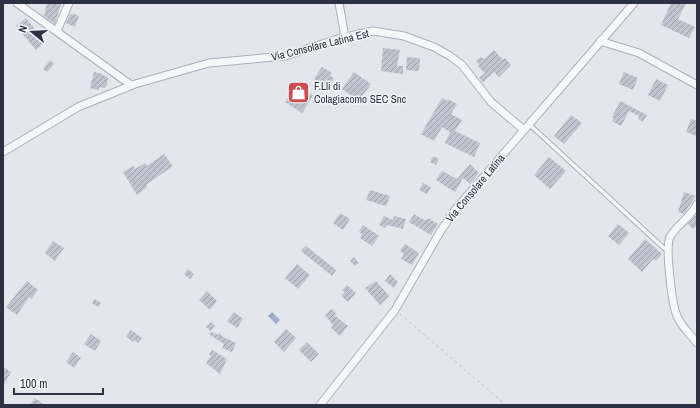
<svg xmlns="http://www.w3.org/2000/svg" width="700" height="408" font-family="'Archivo Narrow',sans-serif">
	<defs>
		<pattern id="water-waves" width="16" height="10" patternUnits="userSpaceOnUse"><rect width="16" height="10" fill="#9fb0ca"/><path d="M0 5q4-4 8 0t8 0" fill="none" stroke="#8290a6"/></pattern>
		<pattern id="building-hatch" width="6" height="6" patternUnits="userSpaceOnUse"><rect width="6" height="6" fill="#c0c4ce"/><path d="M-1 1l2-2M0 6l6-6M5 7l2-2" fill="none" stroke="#9ca0a9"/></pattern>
	</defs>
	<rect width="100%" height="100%" fill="#e3e6eb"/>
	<path fill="url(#water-waves)" d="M272,312L280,320L276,324L268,316Z"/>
	<g fill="url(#building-hatch)">
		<path d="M47,3L61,4L55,24L44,16Z"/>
		<path d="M671,3H686L678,19L695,27L689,38L661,25Z"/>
		<path d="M73,13L79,16L75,27L66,23L70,14L73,15Z"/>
		<path d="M26,18L45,42L36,50L16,26Z"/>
		<path d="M383,48L400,50L397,66H403V74L381,71Z"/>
		<path d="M494,50L503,60L505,58L511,65L499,77L494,72L483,82L479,78L485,73L478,66L479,64L476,61L481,57L484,59Z"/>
		<path d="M407,57L420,58L419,71L406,70Z"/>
		<path d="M50,60L54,64L47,72L43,69Z"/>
		<path d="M322,67L332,73L330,76L334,78L328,88L314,79Z"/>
		<path d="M94,72L102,74L108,78L107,85L104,88L99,87V90L90,88Z"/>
		<path d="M354,72L371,84L359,101L342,89Z"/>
		<path d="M624,72L638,78L633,90L619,84Z"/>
		<path d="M656,79L668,85L660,101L648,95Z"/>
		<path d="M296,85L313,95L302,113L285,102Z"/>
		<path d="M442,98L447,101L448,99L457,104L451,114L462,120L455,131L480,143L474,157L445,143L450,132L442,127L434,141L421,134Z"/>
		<path d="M620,101L647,115L643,122L638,119L639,116L629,111L621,126L612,121L614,118L612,117Z"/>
		<path d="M571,115L582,123L564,144L554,136Z"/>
		<path d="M691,119L697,121V136L686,132Z"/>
		<path d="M164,154L173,166L146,185L147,187L137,195L123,172L133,166L135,169L145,163L147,166Z"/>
		<path d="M433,156L439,159L436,165L430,162Z"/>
		<path d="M549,157L566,171L550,189L534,175Z"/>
		<path d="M470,164L479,173L470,184L463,178L455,192L436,180L442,171L457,179Z"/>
		<path d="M423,183L431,187L427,194L419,190Z"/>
		<path d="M370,190L390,196L386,206L366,200Z"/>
		<path d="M684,192L696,196L684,214L678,212Z"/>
		<path d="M340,213L350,219L343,230L333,223Z"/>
		<path d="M414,214L424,220H427L428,218L438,224L431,235L409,222Z"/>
		<path d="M697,214V225L693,229L688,224Z"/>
		<path d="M384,216L393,220L394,216L406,219L403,229L387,225L385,228L379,225Z"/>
		<path d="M618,224L629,233L619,245L608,236Z"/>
		<path d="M363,225L379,236L372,246L360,238L362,234L359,232Z"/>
		<path d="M645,239L662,254L656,261L653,259L642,272L628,259Z"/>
		<path d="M53,241L64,248L55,261L45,253Z"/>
		<path d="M405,244L419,253L412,265L401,259L404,254L400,251Z"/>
		<path d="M306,246L336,270L332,276L301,251Z"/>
		<path d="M354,257L359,263L355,266L350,261Z"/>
		<path d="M297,264L310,275L298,289L285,278Z"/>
		<path d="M188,269L194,274L190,279L184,274Z"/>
		<path d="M390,274L398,282L394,288L385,281Z"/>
		<path d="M27,281L38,290L31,299L29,297L17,315L6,307Z"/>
		<path d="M376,281L389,296L380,305L365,288Z"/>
		<path d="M347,285L356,293L348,302L341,296L345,292L342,290Z"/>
		<path d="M207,291L217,301L210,310L199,300Z"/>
		<path d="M95,299L101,303L98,307L92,303Z"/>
		<path d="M332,309L336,314L334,315L348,326L340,336L331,328L333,325L325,315Z"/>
		<path d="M234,312L243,319L237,328L227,321Z"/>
		<path d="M211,322L215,326L210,331L206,327Z"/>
		<path d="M286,329L296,338L284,352L274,342Z"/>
		<path d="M131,330L142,338L138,343L134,340L133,342L126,337Z"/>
		<path d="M211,332L218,335L219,333L223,337L236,343L232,352L222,348L224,344L209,334Z"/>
		<path d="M91,334L101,341L95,351L84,344Z"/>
		<path d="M307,342L319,354L311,362L299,350Z"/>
		<path d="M212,350L227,359L220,374L206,363L211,356L209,354Z"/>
		<path d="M73,352L81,358L74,368L66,362Z"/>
		<path d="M3,367L11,372L3,386Z"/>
		<path d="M35,398L45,405H30Z"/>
	</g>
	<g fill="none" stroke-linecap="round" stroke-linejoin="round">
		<defs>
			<path id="lane" d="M530,125L667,251"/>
			<g id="street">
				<path d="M17,3L131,85"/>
				<path d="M339,3L345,37"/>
				<path d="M57,31L69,3"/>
				<path d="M600,41L639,53L697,85"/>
				<path d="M3,152L78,107L135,84L209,63L285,56L341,38L373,31L404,36L434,47L450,56L462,65L491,102L524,130"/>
				<path d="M697,204C690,219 677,224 670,237C665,247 672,305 677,316C681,326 690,334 697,343"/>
				<path d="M320,405L395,310L440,232L455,210L634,3"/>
			</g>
		</defs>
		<use href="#lane" stroke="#acb0b9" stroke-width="5.5"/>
		<use href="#street" stroke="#acb0b9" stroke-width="9"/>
		<path stroke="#c1c4ca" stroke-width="1" stroke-dasharray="3 3" stroke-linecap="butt" d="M400,314L506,405"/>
		<use href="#lane" stroke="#f6f7f9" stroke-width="3.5"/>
		<use href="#street" stroke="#f6f7f9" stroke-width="7"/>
	</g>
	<defs>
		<symbol id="shop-square" viewBox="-11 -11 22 22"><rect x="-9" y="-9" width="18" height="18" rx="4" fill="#cd4c52" stroke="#f3f5f8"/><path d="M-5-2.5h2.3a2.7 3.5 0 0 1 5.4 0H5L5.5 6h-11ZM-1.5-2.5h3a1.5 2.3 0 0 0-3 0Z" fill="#fff"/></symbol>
	</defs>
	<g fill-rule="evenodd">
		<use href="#shop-square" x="286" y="80" width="25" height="25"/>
	</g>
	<g text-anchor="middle" stroke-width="3" stroke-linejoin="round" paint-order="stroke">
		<g font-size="11" fill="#2b3143" stroke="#f3f5f8">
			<text transform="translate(320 45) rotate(-14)" y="4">Via Consolare Latina Est</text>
			<text transform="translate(475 188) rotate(-50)" y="4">Via Consolare Latina</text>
		</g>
		<g font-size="11" fill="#2b3143" stroke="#f3f5f8" text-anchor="start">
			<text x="314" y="90">F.Lli di<tspan x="314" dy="13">Colagiacomo SEC Snc</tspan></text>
		</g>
	</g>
	<rect width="700" height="408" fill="none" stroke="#2b3143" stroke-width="8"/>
	<g transform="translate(32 32) rotate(288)" stroke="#f3f5f8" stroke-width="3" paint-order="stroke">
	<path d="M0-3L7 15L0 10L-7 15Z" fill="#2b3143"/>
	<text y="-6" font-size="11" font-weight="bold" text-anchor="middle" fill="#2b3143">N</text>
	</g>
	<path d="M14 388v6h89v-6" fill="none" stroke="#2b3143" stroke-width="2"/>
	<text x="20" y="388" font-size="12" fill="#2b3143" stroke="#f3f5f8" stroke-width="3" paint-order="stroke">100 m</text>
</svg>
